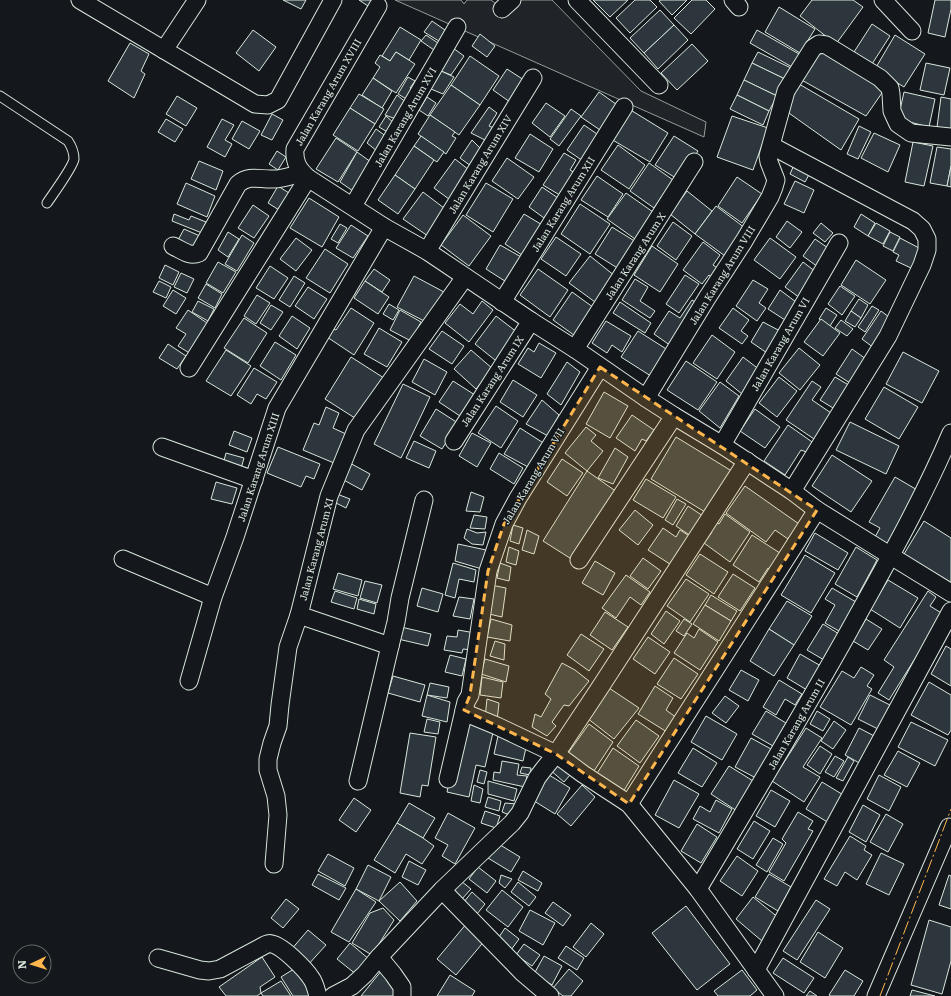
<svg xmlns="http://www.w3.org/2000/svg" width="951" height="996" font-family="Literata,serif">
	<rect width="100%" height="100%" fill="#14181c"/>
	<path fill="#202428" stroke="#939e99" d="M395,0H461L464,4L467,0H491L506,12L519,0H552L641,91L706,122L704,137Z"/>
	<g fill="#2c363c" stroke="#d8e6dc">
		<path d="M283,0H306L301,9Z"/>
		<path d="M359,0H372L368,6Z"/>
		<path d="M593,0H628L610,17Z"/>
		<path d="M635,0H650L657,7L630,33L616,18Z"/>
		<path d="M661,0H687L672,15L659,1Z"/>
		<path d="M692,0H706L715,9L691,34L674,18Z"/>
		<path d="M812,0H853L863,7L836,44L800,16Z"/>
		<path d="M935,0H951V9L945,37L928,33Z"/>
		<path d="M779,7L815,29L800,53L765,32Z"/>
		<path d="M660,10L674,25L644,53L630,38Z"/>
		<path d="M432,21L445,30L439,41L424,32Z"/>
		<path d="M872,24L890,36L872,64L854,52Z"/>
		<path d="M674,25L688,40L658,69L644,53Z"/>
		<path d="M400,27L421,40L409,60L396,52L390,61L382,56Z"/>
		<path d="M253,30L276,47L259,71L236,53Z"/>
		<path d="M757,30L799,54L792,67L750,43Z"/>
		<path d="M480,34L495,46L487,57L472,46Z"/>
		<path d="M426,35L438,43L434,50L421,41Z"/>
		<path d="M895,35L925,54L904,87L875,69Z"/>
		<path d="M130,43L149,54L141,71L145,74L134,98L108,81Z"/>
		<path d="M692,44L708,61L677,90L661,73Z"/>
		<path d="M453,48L464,56L451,75L441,71Z"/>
		<path d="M816,49L884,90L866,116L798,78Z"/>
		<path d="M396,52L415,64L396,93L373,78L380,67L375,63L380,55L390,61Z"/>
		<path d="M758,52L791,68L785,79L752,63Z"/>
		<path d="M470,56L499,76L480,105L451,85Z"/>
		<path d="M752,63L785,79L777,96L744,80Z"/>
		<path d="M926,63L950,68L944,95L920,90Z"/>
		<path d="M507,69L524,80L510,102L493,90Z"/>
		<path d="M441,71L454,77L443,94L431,89Z"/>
		<path d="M408,77L415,81L410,88L413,90L408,100L398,94Z"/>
		<path d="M373,78L392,91L382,108L362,95Z"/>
		<path d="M744,80L777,96L769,111L737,95Z"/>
		<path d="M799,84L859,119L841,150L786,111Z"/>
		<path d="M451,85L480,105L459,135L430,115Z"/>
		<path d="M599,92L620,107L603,132L581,117Z"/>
		<path d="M904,92L935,99L929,127L898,119Z"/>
		<path d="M359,94L384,109L375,124L350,108Z"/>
		<path d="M397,95L408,104L399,120L385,115Z"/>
		<path d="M737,95L769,111L763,125L730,109Z"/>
		<path d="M177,96L197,108L186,126L166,114Z"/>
		<path d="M427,97L436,103L428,116L419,110Z"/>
		<path d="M941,97L951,99V129L937,127Z"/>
		<path d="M546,103L565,116L550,137L532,123Z"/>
		<path d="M489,107L497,113L489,126L496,129L489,142L471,133Z"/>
		<path d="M350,108L375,124L358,151L333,135Z"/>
		<path d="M571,109L581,116L559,146L550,139Z"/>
		<path d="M629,109L668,133L650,162L611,139Z"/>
		<path d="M272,114L283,120L272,140L261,135Z"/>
		<path d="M430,115L455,132L452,136L456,138L446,154L418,134Z"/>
		<path d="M386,116L395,124L389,133L379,127Z"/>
		<path d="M732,116L768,128L753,170L717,157Z"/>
		<path d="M166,119L183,129L175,142L158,132Z"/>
		<path d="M222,119L234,125L225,140L232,144L225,157L207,147Z"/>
		<path d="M242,121L260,131L249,149L232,139Z"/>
		<path d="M584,125L600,136L583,161L567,150Z"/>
		<path d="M859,126L871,132L858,159L847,154Z"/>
		<path d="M376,129L387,137L377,151L367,143Z"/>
		<path d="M874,133L900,145L888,172L861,158Z"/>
		<path d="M530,134L553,149L539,172L515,158Z"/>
		<path d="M421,136L444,152L437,162L414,146Z"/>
		<path d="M674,136L698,151L679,180L655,165Z"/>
		<path d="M336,138L357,152L338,182L316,169Z"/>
		<path d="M472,140L480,148L471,166L460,158Z"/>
		<path d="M913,142L933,146L924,186L905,182Z"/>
		<path d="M618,145L645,165L629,189L601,170Z"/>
		<path d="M414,146L434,160L415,189L395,175Z"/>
		<path d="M937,147L951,149V166L947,186L930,183Z"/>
		<path d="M277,151L286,157L278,170L269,164Z"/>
		<path d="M357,152L371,162L353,191L340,182Z"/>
		<path d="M564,153L576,160L570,170L577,174L563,197L543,185Z"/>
		<path d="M507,158L534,177L518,199L492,181Z"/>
		<path d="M455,159L469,170L453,202L434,188Z"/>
		<path d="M199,161L223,171L216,190L191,179Z"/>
		<path d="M649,163L673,180L654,208L630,191Z"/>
		<path d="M794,165L810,173L805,182L790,174Z"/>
		<path d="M951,166V187L947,186Z"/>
		<path d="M395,175L415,189L398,214L378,200Z"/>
		<path d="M597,176L623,194L608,217L581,200Z"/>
		<path d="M737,177L762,194L742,223L718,206Z"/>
		<path d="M795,181L814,190L804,213L784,204Z"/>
		<path d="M186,183L215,196L207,217L177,204Z"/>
		<path d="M486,183L513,199L493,232L466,215Z"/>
		<path d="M278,186L289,193L279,210L268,203Z"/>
		<path d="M542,187L558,198L544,218L529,207Z"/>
		<path d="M687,191L712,211L695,234L670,214Z"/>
		<path d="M423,192L444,208L428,236L403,219Z"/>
		<path d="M626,193L653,212L635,239L607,219Z"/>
		<path d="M309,198L339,217L322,247L290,228Z"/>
		<path d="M580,204L610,224L590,254L561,234Z"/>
		<path d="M253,205L269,216L254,238L238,228Z"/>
		<path d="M716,206L745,228L725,256L695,234Z"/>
		<path d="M174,214L189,220L191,216L206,222L202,233L172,221Z"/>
		<path d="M524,214L544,226L525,257L505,244Z"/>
		<path d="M861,214L875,223L868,236L854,227Z"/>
		<path d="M463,215L491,236L469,266L441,245Z"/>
		<path d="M787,221L802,232L790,248L776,237Z"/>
		<path d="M673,222L692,236L676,260L657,246Z"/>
		<path d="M821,223L833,233L825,242L813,233Z"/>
		<path d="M876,223L890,231L883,244L868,236Z"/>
		<path d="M340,224L347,228L338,243L331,239Z"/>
		<path d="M351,225L368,236L353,258L336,248Z"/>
		<path d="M612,227L636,242L619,269L595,254Z"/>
		<path d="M184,229L200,236L193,248L178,240Z"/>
		<path d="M228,232L239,239L228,257L218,250Z"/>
		<path d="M890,232L900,237L893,251L883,246Z"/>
		<path d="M242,235L254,243L237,271L225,264Z"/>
		<path d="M556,237L581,254L566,276L541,259Z"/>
		<path d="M296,238L312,250L296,271L280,259Z"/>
		<path d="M770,238L796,257L780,279L754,260Z"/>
		<path d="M900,238L921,249L911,268L896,261L899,255L893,252Z"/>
		<path d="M815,239L831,250L818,267L803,256Z"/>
		<path d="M703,242L720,255L713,265L720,270L714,279L709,275L702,284L683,270Z"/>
		<path d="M500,245L523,258L508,283L486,269Z"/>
		<path d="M652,246L678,264L660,292L634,275Z"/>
		<path d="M325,249L348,264L330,293L306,278Z"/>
		<path d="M590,256L615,276L595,302L569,283Z"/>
		<path d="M856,260L886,280L870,304L841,285Z"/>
		<path d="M218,262L236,272L223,293L206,283Z"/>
		<path d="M803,262L816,272L800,298L785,287Z"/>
		<path d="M165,265L179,272L173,285L159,278Z"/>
		<path d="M270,266L288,278L274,299L256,288Z"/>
		<path d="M374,269L390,280L382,292L365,281Z"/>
		<path d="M538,269L568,290L550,317L520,295Z"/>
		<path d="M181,273L194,279L187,293L174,287Z"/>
		<path d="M685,275L699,284L679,313L666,304Z"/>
		<path d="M294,276L305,283L290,307L279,300Z"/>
		<path d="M414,276L444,292L428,323L397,307Z"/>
		<path d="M635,279L648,287L640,301L655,311L650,318L622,300Z"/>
		<path d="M753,280L768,289L759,303L766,308L757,321L736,306Z"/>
		<path d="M159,281L171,287L166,298L153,292Z"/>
		<path d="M365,281L389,297L378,314L354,298Z"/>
		<path d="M206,284L222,294L215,308L198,298Z"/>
		<path d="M840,286L855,296L842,315L828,304Z"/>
		<path d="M308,287L327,299L314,319L295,306Z"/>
		<path d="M173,290L186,298L176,314L163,306Z"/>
		<path d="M780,290L796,302L785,320L768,309Z"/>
		<path d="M572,292L597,310L578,338L553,320Z"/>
		<path d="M257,295L270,303L256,324L244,316Z"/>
		<path d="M859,299L868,305L861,318L851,311Z"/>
		<path d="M692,300L699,304L674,348L654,334L669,311L680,318Z"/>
		<path d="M198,301L214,309L208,321L192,312Z"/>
		<path d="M482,301L493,310L469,342L445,323L460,304L473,314Z"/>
		<path d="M620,302L651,323L645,333L613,313Z"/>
		<path d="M389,304L399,310L393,320L383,314Z"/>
		<path d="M271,305L283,312L271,330L260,323Z"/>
		<path d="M872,306L879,310L865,332L858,327Z"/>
		<path d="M351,308L374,323L354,355L327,337L332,328L336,330Z"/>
		<path d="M733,308L749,320L741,331L748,336L742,344L719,328Z"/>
		<path d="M826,308L837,315L830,326L819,319Z"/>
		<path d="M188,310L210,325L191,354L178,346L186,334L176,328Z"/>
		<path d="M400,310L421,322L411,341L390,330Z"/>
		<path d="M851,311L861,318L855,327L845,321Z"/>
		<path d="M881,311L893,320L874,348L862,339Z"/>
		<path d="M292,316L310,328L297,349L279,336Z"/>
		<path d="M496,316L522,336L500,364L475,344Z"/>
		<path d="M244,318L267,333L248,363L224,348Z"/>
		<path d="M821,319L840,333L823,356L804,342Z"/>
		<path d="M841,320L853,329L847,336L835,328Z"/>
		<path d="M606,321L631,336L622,352L612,345L607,353L592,343Z"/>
		<path d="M763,322L780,331L767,353L751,342Z"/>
		<path d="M379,328L402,342L387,367L364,354Z"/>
		<path d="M442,331L464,346L452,364L429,349Z"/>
		<path d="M638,331L671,352L654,378L621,357Z"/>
		<path d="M712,335L735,352L717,379L693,363Z"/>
		<path d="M275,342L296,355L281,380L260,366Z"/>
		<path d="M539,343L556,353L541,378L518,364L528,348L534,352Z"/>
		<path d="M168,344L186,356L177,369L159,358Z"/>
		<path d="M799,348L820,365L800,390L779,373Z"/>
		<path d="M852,349L866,359L850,383L836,374Z"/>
		<path d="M226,350L251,366L231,396L206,381Z"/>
		<path d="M471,350L493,369L476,389L454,369Z"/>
		<path d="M903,352L939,371L922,403L886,384Z"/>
		<path d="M351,357L384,378L358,420L325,399Z"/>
		<path d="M743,357L760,370L742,394L726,381Z"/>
		<path d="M424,359L447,372L435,395L412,382Z"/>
		<path d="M686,361L717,382L698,410L667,390Z"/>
		<path d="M567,362L580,372L561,405L547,394Z"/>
		<path d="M254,368L277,382L266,399L257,394L251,404L237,395Z"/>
		<path d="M779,377L797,391L777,417L759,403Z"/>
		<path d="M835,377L852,387L838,411L820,400Z"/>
		<path d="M513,380L537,395L523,417L500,402Z"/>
		<path d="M453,381L475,395L460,416L439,402Z"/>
		<path d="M812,381L821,387L812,400L834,415L817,441L786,420Z"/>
		<path d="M720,382L739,396L720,428L699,411Z"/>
		<path d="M403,384L430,397L401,458L374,444Z"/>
		<path d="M884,387L918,407L899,439L865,419Z"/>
		<path d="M604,392L628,406L610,438L586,424Z"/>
		<path d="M542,400L559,415L548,436L526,424Z"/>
		<path d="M496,406L518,421L501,448L478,433Z"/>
		<path d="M326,407L339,413L333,428L346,434L334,463L303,450L314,423L319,425Z"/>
		<path d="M436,409L458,423L442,449L420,436Z"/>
		<path d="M755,409L780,427L765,448L740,431Z"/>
		<path d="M632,415L654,430L646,441L642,439L635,451L616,438Z"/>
		<path d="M850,422L899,446L886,474L836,450Z"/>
		<path d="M788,425L815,444L809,453L801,450L785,475L764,461Z"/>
		<path d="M586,427L596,435L591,441L603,451L587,471L565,453Z"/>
		<path d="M520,428L545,444L528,467L504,454Z"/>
		<path d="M234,431L252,438L247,452L229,445Z"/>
		<path d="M472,433L491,443L477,467L459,456Z"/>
		<path d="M676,437L735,473L710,515L651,479Z"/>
		<path d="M414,441L436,451L429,468L406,458Z"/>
		<path d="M278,447L320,464L314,479L306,476L301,487L267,473Z"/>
		<path d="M615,448L628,457L613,484L598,478Z"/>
		<path d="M226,453L244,458L240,472L222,468Z"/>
		<path d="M499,453L523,468L514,484L490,469Z"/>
		<path d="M832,455L872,481L851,512L812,486Z"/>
		<path d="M562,459L583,473L567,496L547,482Z"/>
		<path d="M348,462L370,474L362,490L340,478Z"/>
		<path d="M587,471L617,492L573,560L543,541Z"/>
		<path d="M895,477L919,491L888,544L875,537L880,528L869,522Z"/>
		<path d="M646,479L676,497L663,518L633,500Z"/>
		<path d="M216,482L237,488L232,504L211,499Z"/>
		<path d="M745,486L799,524L788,539L775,530L766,542L726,513Z"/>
		<path d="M471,492L484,497L480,512L466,511Z"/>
		<path d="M337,494L350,499L346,508L334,502Z"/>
		<path d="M677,499L686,504L673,525L665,520Z"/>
		<path d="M688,506L703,516L691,536L676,526Z"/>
		<path d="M635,510L653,525L638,545L619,530Z"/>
		<path d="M725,514L750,532L730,562L704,543L712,532L709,530L715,521L719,524Z"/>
		<path d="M474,515L487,517L485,529L470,528Z"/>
		<path d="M924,521L951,538V583L904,554Z"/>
		<path d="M513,525L523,528L519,544L510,541Z"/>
		<path d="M663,528L676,537L680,530L691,537L673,566L648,550Z"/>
		<path d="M467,529L477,533L486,532L483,545L472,544L464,538Z"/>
		<path d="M527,530L539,536L534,554L522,550Z"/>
		<path d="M815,533L848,553L838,570L805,551Z"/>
		<path d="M752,535L783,555L772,571L768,568L759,582L733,565Z"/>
		<path d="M458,544L486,550L482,569L455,561Z"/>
		<path d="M509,547L519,551L516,565L506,562Z"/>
		<path d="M856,547L877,560L857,597L835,584Z"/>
		<path d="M700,554L728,572L714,594L686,575Z"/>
		<path d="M805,555L835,573L811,613L781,595Z"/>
		<path d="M643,558L661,571L648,589L630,576Z"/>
		<path d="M595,561L615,573L603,595L582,583Z"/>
		<path d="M453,563L476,570L474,582L459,579L455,598L445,595Z"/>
		<path d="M500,563L511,567L509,581L497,578Z"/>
		<path d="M338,573L362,580L358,596L333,589Z"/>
		<path d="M733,574L755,588L740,611L718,597Z"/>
		<path d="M626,575L650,592L641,605L630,597L616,618L602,608Z"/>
		<path d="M686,579L709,594L690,622L667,606Z"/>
		<path d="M888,580L918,598L900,628L870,609Z"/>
		<path d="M365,581L382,585L377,603L360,598Z"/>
		<path d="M491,585L506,588L502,617L485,613Z"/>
		<path d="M422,588L443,594L438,612L417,606Z"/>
		<path d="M832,588L856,602L852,608L857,611L849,623L845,621L839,631L825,623L835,605L825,599Z"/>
		<path d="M335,591L357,598L354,609L331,602Z"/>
		<path d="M928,591L936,597L930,606L943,614L889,700L878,693L894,667L884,660Z"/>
		<path d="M711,595L737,611L731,621L705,605Z"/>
		<path d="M459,597L474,599L470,619L453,616Z"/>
		<path d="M359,599L376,604L374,614L357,609Z"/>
		<path d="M787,601L812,616L794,645L769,629Z"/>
		<path d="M705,605L731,621L719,641L693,624Z"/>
		<path d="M666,611L680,621L664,644L651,634Z"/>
		<path d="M605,612L628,627L612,650L590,635Z"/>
		<path d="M491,619L512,625L510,641L487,637Z"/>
		<path d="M684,619L692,624L684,636L676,631Z"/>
		<path d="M866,619L882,629L868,650L853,641Z"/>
		<path d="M823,624L839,634L824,660L807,650Z"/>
		<path d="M401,627L431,634L428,646L398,639Z"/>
		<path d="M699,629L718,642L700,670L674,653L687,633L694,638Z"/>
		<path d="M769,629L794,645L774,676L750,661Z"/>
		<path d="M458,630L475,633L472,650L463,649L462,653L444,650L447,636L457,637Z"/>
		<path d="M581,634L604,649L589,671L567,655Z"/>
		<path d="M648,637L670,652L655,674L633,659Z"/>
		<path d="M495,641L505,644L504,660L490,656Z"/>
		<path d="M946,646L951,649V686L931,674Z"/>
		<path d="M800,654L821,666L807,690L787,678Z"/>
		<path d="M450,655L466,659L462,676L445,672Z"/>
		<path d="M674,658L698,674L681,699L657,684Z"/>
		<path d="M485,659L509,666L506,682L481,674Z"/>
		<path d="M562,663L575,670L589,681L569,706L564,705L552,722L556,726L547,736L532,727L535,714L541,717L551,699L545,694Z"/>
		<path d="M861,667L874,675L867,686L872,689L851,725L820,707L842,671L854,678Z"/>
		<path d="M741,670L759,680L748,701L729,690Z"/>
		<path d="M393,676L425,685L420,702L388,693Z"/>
		<path d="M482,677L503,682L501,698L480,695Z"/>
		<path d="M779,680L802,694L795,705L785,699L776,715L763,707Z"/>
		<path d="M929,682L951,695V730L948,735L911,715Z"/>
		<path d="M430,683L449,687L447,698L427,695Z"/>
		<path d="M606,686L639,708L614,739L587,718Z"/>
		<path d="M655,686L673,698L666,710L677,718L667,732L638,714Z"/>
		<path d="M427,695L450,702L447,722L422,716Z"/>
		<path d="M870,695L890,705L878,729L858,719Z"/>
		<path d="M725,696L739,706L726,723L712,713Z"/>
		<path d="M487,699L499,703L497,721L485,718Z"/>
		<path d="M766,711L786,723L773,746L752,734Z"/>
		<path d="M817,711L830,719L823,731L810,724Z"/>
		<path d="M706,716L737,734L722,760L691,742Z"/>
		<path d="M427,719L440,722L438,734L424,732Z"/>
		<path d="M636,720L659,736L640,763L617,746Z"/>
		<path d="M462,721L494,728L485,767L476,765L469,797L447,792Z"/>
		<path d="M834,721L846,730L833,749L821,741Z"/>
		<path d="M911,722L948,740L935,766L898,747Z"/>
		<path d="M589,724L613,742L592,774L566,756Z"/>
		<path d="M806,728L822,738L803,767L820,777L804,802L772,781Z"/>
		<path d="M859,728L878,738L863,765L845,755Z"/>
		<path d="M410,733L436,737L428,786L422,785L420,797L400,793Z"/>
		<path d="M498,736L527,743L523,761L494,754Z"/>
		<path d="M751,738L771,749L756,778L735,767Z"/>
		<path d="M820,746L832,754L820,774L807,765Z"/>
		<path d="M613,748L639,766L623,792L596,775Z"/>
		<path d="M693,748L717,763L702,787L678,773Z"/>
		<path d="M898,751L920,763L907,787L884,775Z"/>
		<path d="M835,756L844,761L834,777L825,772Z"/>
		<path d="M848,757L854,761L843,781L836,778Z"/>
		<path d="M502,761L519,764L517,775L527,776L525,787L493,780L494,772L500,773Z"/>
		<path d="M554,763L570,775L564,782L549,769Z"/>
		<path d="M729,766L758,784L740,813L711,794Z"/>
		<path d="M522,767L531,768L530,775L520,773Z"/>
		<path d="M480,770L487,772L484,784L477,782Z"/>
		<path d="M546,773L570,788L555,814L531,799Z"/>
		<path d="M879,775L901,787L889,811L867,799Z"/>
		<path d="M674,780L699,794L679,828L655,815Z"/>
		<path d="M488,781L517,789L514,801L488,794Z"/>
		<path d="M822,782L845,796L829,823L806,809Z"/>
		<path d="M474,785L483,789L480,803L471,801Z"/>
		<path d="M582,785L595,797L571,826L557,814Z"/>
		<path d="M771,790L790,801L775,827L756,816Z"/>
		<path d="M488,797L501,801L499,811L485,807Z"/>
		<path d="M354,798L371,810L356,832L339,820Z"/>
		<path d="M716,800L732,809L719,833L693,819L700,806L710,812Z"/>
		<path d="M409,803L435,818L423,838L397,823Z"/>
		<path d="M505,803L517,804L512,816L502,812Z"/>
		<path d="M863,805L880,815L866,842L849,832Z"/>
		<path d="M485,811L500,816L496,828L481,823Z"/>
		<path d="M798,812L813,821L808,829L813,831L784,881L769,872L786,843L782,839Z"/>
		<path d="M448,813L475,828L455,864L442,856L448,845L435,838Z"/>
		<path d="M886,814L903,824L888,852L870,842Z"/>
		<path d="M754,821L770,831L753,859L737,849Z"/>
		<path d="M397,823L423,838L434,846L422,864L406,854L395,873L374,860Z"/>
		<path d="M697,824L717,837L701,863L681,851Z"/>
		<path d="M850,836L866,846L864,850L872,855L857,880L845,872L837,886L824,879Z"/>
		<path d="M773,838L783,844L767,872L756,865Z"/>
		<path d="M497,843L520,857L511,872L488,858Z"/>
		<path d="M881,853L904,864L889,895L866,884Z"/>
		<path d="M328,854L354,868L345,886L318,871Z"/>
		<path d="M737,856L758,871L742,896L720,881Z"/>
		<path d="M409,861L426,870L418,885L402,877Z"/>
		<path d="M368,865L391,877L379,901L356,889Z"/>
		<path d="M478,867L496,881L487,893L469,879Z"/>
		<path d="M523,871L542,883L538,891L518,880Z"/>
		<path d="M318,874L346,888L339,900L312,885Z"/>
		<path d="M769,874L791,887L778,911L755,897Z"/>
		<path d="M501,875L512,879L505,888L499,883Z"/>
		<path d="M949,875L951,876V909L939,905Z"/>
		<path d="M461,881L471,889L461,900L452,892Z"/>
		<path d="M400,882L417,901L400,921L379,901Z"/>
		<path d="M518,882L536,897L529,906L511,892Z"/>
		<path d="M356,889L376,902L349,942L331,932Z"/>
		<path d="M502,890L523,907L508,927L486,910Z"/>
		<path d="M472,892L485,904L477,914L463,903Z"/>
		<path d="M753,897L780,919L762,941L736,919Z"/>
		<path d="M286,899L299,909L283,928L271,918Z"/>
		<path d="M816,900L830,909L797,960L783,951Z"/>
		<path d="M553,902L571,915L563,926L545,913Z"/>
		<path d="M686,906L730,964L697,990L652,933Z"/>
		<path d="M383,908L394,920L372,955L352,943L370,913Z"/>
		<path d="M530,910L555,923L543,945L519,931Z"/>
		<path d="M929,920L951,927V961L942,994L911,985Z"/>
		<path d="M467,923L486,939L456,975L437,959Z"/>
		<path d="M591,923L604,934L586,957L573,947Z"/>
		<path d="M505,928L519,939L511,950L497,940Z"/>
		<path d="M308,930L326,945L307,966L290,951Z"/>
		<path d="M818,932L843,948L825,978L800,962Z"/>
		<path d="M350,943L370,960L357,975L337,959Z"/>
		<path d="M524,944L540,955L532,966L516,955Z"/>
		<path d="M566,946L584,958L577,970L558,958Z"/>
		<path d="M544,956L562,966L552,985L534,974Z"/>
		<path d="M262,957L275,977L260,987L261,993L257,996H226L219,987Z"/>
		<path d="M783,958L814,978L804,993L773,973Z"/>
		<path d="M297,967L316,996H293L281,977Z"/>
		<path d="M569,969L583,981L571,996H563L553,988Z"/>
		<path d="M382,970L397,996H361Z"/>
		<path d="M742,970L757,990L750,996H718L714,991Z"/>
		<path d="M845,970L863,981L854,996H831L829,995Z"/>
		<path d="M450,975L475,991L472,996H437Z"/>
		<path d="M281,981L291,996H263L261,993Z"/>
		<path d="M912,990L935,996H910Z"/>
		<path d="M810,991L817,996H806Z"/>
	</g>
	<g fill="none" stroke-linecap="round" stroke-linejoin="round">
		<defs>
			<path id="lane" d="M0,96L68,141C72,147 74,152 74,159C73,167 53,194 47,203"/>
			<g id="street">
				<path d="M80,0L255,104L268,105L278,100L333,0"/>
				<path d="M577,0L659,85"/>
				<path d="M733,0L739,7"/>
				<path d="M883,0L912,31"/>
				<path d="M502,9L512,0"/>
				<path d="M164,50L197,0"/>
				<path d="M772,146L913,221L922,229L927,239V250L922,265L888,336L792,491"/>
				<path d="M308,178C298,169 294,162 295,149L378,6"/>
				<path d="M353,206L457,27"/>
				<path d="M173,246C182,250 189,257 199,253L238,184C250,174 260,180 274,179C283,179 293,175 302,173"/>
				<path d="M427,251L533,78"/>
				<path d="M502,302L624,107"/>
				<path d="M575,349L694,162"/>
				<path d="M189,368L308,178L384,227L427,251L531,321L575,349L646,398L674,416L722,445L792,491L817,510L891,556L951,593"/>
				<path d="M646,398L707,298L744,241L770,197L774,187L776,180L769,162L768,156L786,91L813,48L819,44L826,45L880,78L890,88L891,94L892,111L898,124L911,133L951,137"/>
				<path d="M454,441L531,321"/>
				<path d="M722,445L839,243"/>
				<path d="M162,447L254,480"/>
				<path d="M424,500L400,598L396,622L390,646L299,615L329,496L356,430L465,277"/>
				<path d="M123,559L213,597"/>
				<path d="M579,560L674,416"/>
				<path d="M189,681L213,597L235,537L277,408L384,227"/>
				<path d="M464,710L468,714L497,726L556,754L583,774L629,804L698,889L775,996"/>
				<path d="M448,779L466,702L470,695L488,571L504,524L518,498L600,367"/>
				<path d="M358,781L390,646"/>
				<path d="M629,804L817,510"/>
				<path d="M274,864L278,815L276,796L268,770V759L272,743L278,726L280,705L288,647L299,615"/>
				<path d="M698,889C749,804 800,718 849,631C885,566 922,501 951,433"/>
				<path d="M442,890L523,973L550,996"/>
				<path d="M379,957L393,974L402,987V996"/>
				<path d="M158,958L200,970L209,971L220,969L265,945C266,944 270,943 271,944C281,944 306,970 311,978C315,983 316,990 318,996"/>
				<path d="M756,970L951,611"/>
				<path d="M333,996L352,986L365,974L379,957L442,890L512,823L520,813L537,778L543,770L556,754L601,686L747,461"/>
				<path d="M876,996L949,827"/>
			</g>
		</defs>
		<use href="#lane" stroke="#d8e6dc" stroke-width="11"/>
		<use href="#street" stroke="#d8e6dc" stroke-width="19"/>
		<use href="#lane" stroke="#14181c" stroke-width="9"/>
		<use href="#street" stroke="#14181c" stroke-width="17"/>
		<path stroke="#ffb74d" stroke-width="1" stroke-dasharray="14 3 2 3" stroke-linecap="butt" d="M880,996L951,809"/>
	</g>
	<path fill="#ffb74d" fill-opacity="0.2" stroke="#ffb74d" stroke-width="3" stroke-dasharray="8 5" stroke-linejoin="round" d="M600,367L817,510L629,804L556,754L464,710L470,695L488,571L504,524Z"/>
	<g text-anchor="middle" stroke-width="3" stroke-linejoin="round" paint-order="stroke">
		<g font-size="10" fill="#d8e6dc" stroke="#14181c">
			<text transform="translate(328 92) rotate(-60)" y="4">Jalan Karang Arum XVIII</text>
			<text transform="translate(405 117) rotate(-60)" y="4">Jalan Karang Arum XVI</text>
			<text transform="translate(480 164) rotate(-59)" y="4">Jalan Karang Arum XIV</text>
			<text transform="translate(563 204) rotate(-58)" y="4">Jalan Karang Arum XII</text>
			<text transform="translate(635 256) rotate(-57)" y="4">Jalan Karang Arum X</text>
			<text transform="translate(722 275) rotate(-58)" y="4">Jalan Karang Arum VIII</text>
			<text transform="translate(780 344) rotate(-60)" y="4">Jalan Karang Arum VI</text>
			<text transform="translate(492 381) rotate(-57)" y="4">Jalan Karang Arum IX</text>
			<text transform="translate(258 467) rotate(-72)" y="4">Jalan Karang Arum XIII</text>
			<text transform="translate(533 476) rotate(-59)" y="4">Jalan Karang Arum VII</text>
			<text transform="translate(316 549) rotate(-75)" y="4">Jalan Karang Arum XI</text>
			<text transform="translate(796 724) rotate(-60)" y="4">Jalan Karang Arum II</text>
		</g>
	</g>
	<g transform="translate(32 964) rotate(266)"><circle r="19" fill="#14181c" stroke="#626a69"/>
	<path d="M0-3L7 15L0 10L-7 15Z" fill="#ffb74d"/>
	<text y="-6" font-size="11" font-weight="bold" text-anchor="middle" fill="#d8e6dc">N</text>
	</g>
</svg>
